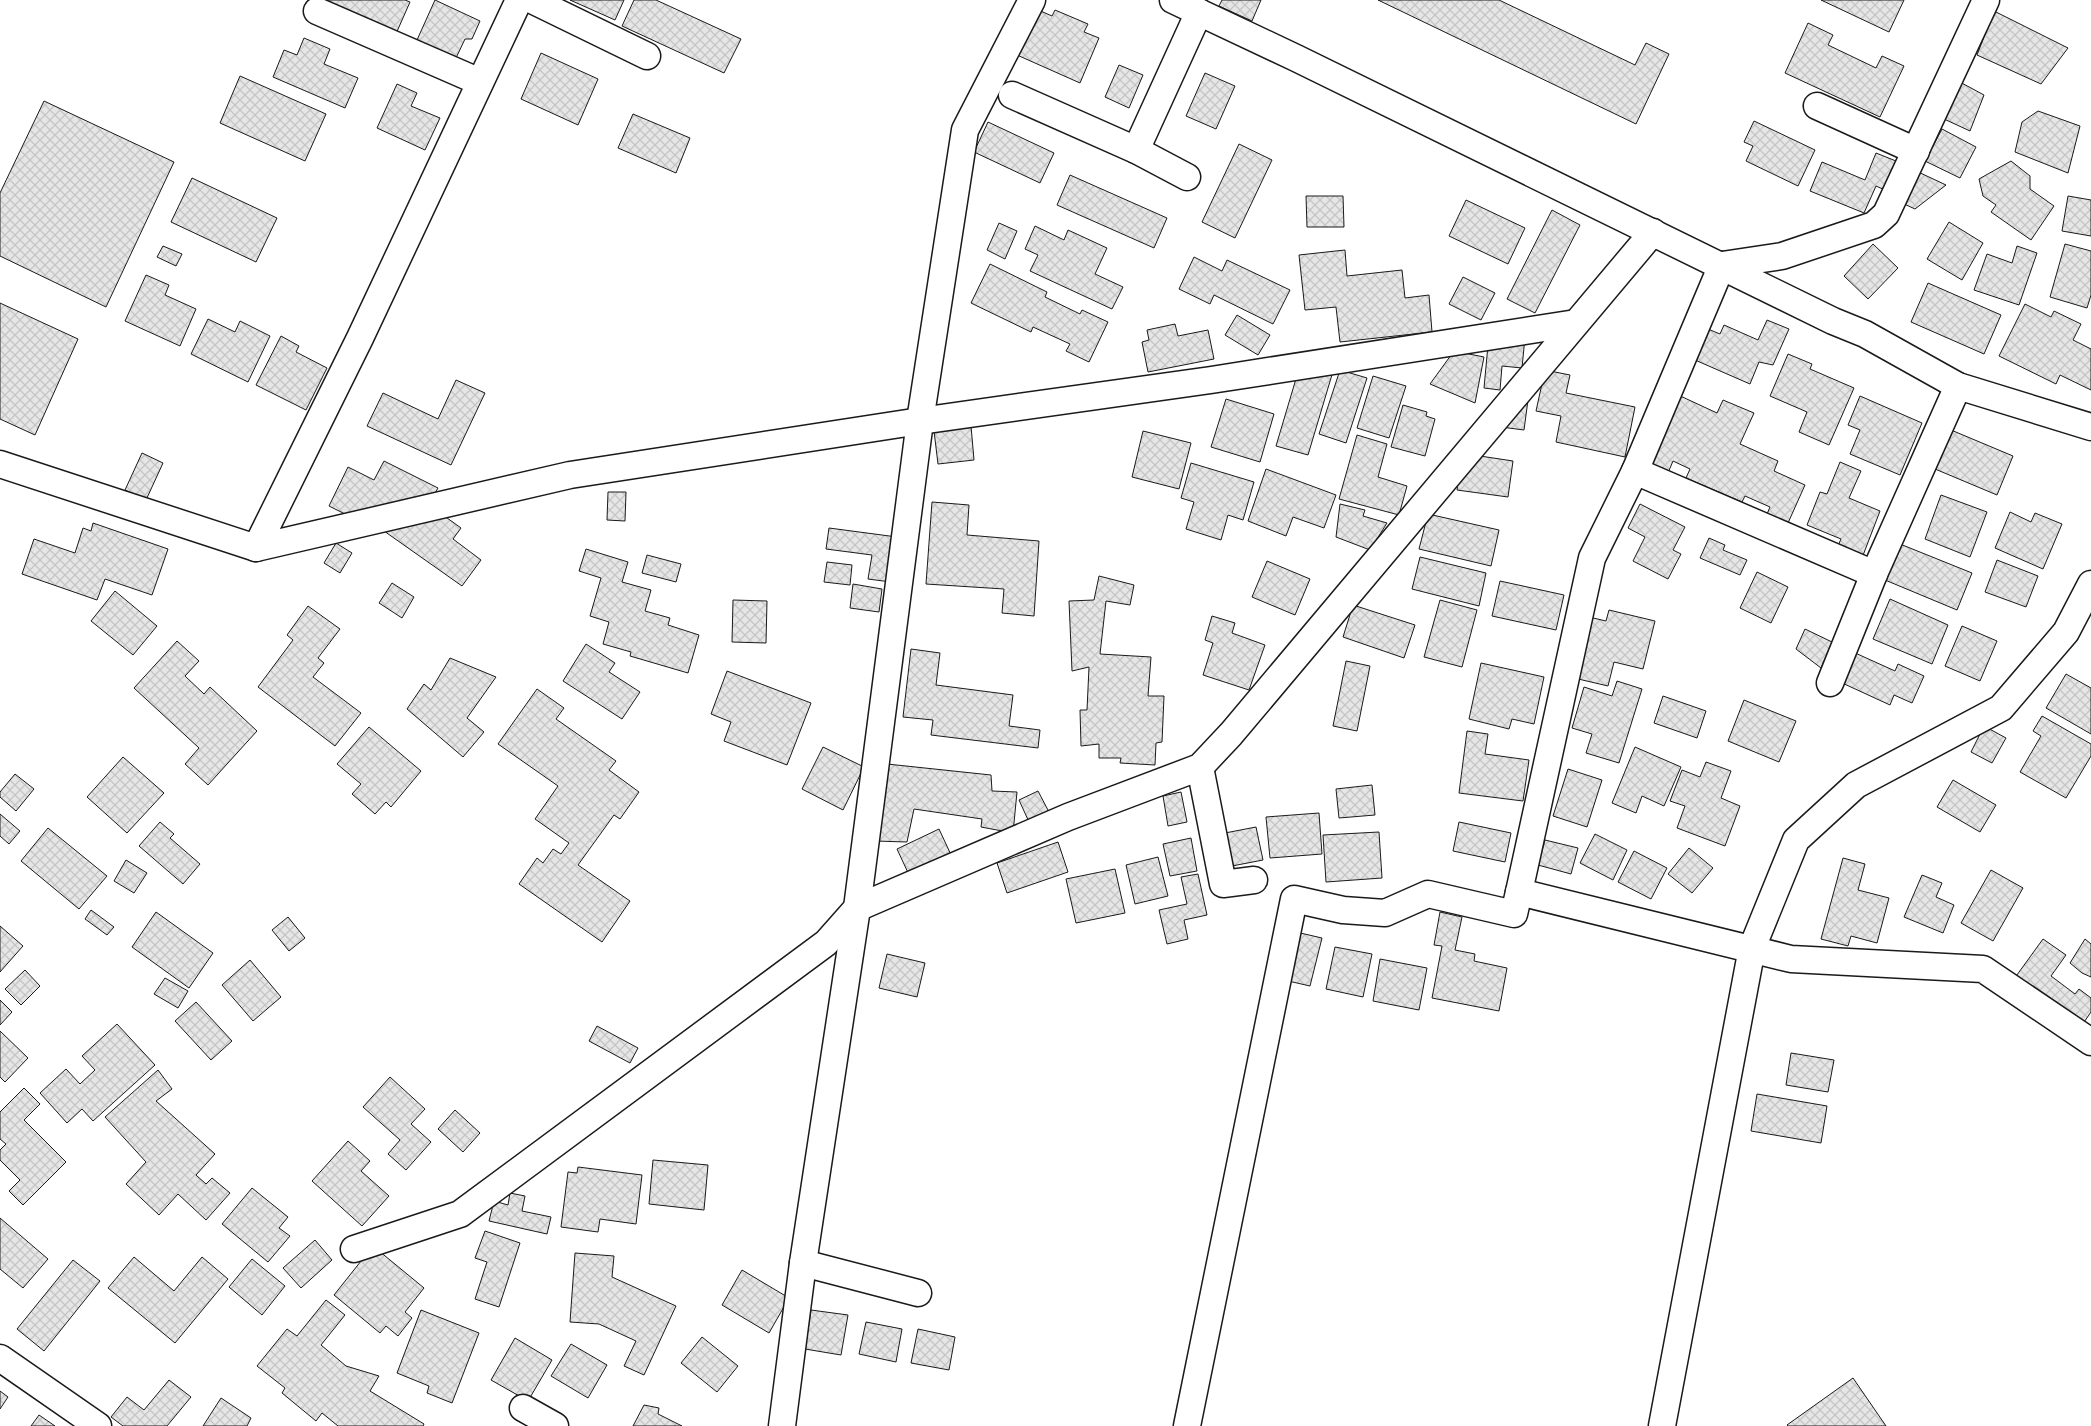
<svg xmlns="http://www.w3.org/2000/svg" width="2091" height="1426" font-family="Lato,sans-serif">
	<defs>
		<pattern id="building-cross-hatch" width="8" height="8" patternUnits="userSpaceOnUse" patternTransform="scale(1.25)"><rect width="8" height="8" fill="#e6e6e6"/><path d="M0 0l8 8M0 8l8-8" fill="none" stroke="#c5c5c5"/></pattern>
	</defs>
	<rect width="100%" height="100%" fill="#fff"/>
	<g fill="url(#building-cross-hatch)" stroke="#1a1a1a">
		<path d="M319,0H405L410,2L395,36Z"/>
		<path d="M435,0L480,21L472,39H465L456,58L417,40Z"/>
		<path d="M570,0H624L615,20Z"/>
		<path d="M634,0H656L741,39L724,73L622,26Z"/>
		<path d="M1222,0H1261L1252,21L1219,6Z"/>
		<path d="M1378,0H1499L1635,65L1646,43L1669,54L1636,124Z"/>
		<path d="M1821,0H1904L1889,32Z"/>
		<path d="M1036,9L1052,16L1055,10L1088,24L1084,32L1099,38L1080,83L1017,55Z"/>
		<path d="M1994,11L2068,48L2041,84L1977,55Z"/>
		<path d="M1808,23L1833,35L1828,45L1876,68L1882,56L1904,66L1880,117L1785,73Z"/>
		<path d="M304,38L330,49L324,64L358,78L345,108L273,77L284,50L297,55Z"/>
		<path d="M541,53L598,79L578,125L521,99Z"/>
		<path d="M1119,65L1143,75L1129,108L1105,97Z"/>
		<path d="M1205,73L1235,86L1216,129L1186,116Z"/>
		<path d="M240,76L326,114L305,161L220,123Z"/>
		<path d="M1958,81L1984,95L1970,131L1944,119Z"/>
		<path d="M397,84L417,93L411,106L440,118L425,150L377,128Z"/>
		<path d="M44,101L174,162L106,307L0,256V193Z"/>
		<path d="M2038,111L2080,126L2068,173L2015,152L2022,122Z"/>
		<path d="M633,114L690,138L676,173L618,148Z"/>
		<path d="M1754,121L1815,150L1798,186L1746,161L1753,146L1744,142Z"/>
		<path d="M988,122L1054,153L1040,183L974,152Z"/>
		<path d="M1942,129L1976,147L1960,178L1925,161Z"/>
		<path d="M1239,144L1272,160L1235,238L1202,222Z"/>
		<path d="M1876,153L1896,161L1885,190L1876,186L1864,213L1810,191L1822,162L1865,180Z"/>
		<path d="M2011,161L2030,176V189L2054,206L2031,240L1991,212L1996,205L1983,196L1979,179Z"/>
		<path d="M1914,170L1946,185L1915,209L1900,202Z"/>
		<path d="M1070,175L1167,218L1154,248L1057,205Z"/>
		<path d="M192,178L277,218L256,262L171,222Z"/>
		<path d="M1306,196H1343L1344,227H1307Z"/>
		<path d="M2068,196L2091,200V236L2062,231Z"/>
		<path d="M1466,200L1525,228L1508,264L1449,236Z"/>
		<path d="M1552,210L1580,225L1535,313L1507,299Z"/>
		<path d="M1949,222L1983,243L1962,280L1927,259Z"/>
		<path d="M999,223L1017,231L1005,259L987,250Z"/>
		<path d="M1035,226L1064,240L1068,230L1107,248L1095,274L1123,287L1112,309L1030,271L1038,255L1025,249Z"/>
		<path d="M1873,244L1898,268L1868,299L1844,276Z"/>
		<path d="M2065,244L2091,251V295L2087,308L2050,297Z"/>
		<path d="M163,246L182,254L176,266L157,257Z"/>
		<path d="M2017,246L2037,253L2019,305L1974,290L1987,254L2012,263Z"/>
		<path d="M1345,250L1347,276L1402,270L1405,298L1429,295L1432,332L1340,342L1336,307L1305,310L1299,255Z"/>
		<path d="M1194,257L1222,271L1227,260L1290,290L1273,324L1214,295L1210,304L1179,289Z"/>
		<path d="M990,264L1047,292L1045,297L1080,314L1082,310L1108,322L1089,362L1066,351L1070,344L1033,327L1031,332L971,303Z"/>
		<path d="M146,275L169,285L165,295L196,309L180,346L125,321Z"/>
		<path d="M1463,277L1495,293L1481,320L1449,304Z"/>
		<path d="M1928,283L2001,315L1984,354L1911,322Z"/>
		<path d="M0,303L78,339L35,435L0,419Z"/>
		<path d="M2025,304L2051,317L2054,311L2081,324L2073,340L2091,349V390L2060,375L2056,384L1999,356Z"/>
		<path d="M1237,315L1270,335L1258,355L1225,335Z"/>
		<path d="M208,319L235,332L240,321L270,336L248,382L191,354Z"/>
		<path d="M1767,320L1789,329L1773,365L1759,362L1750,384L1695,360L1708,329L1720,334L1724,325L1758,340Z"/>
		<path d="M1175,324L1178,336L1208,330L1214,359L1148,372L1142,342L1149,340L1147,330Z"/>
		<path d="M281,336L299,346L296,352L327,368L306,410L256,385Z"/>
		<path d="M1525,337L1522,368L1502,366L1500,390L1484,388L1488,345Z"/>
		<path d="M1454,351L1484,357L1475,403L1430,384Z"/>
		<path d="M1788,354L1812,364L1810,369L1854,388L1829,445L1799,432L1807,412L1770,396Z"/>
		<path d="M1334,368L1308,455L1276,446L1298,372Z"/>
		<path d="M1340,370L1367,378L1346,443L1319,434Z"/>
		<path d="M1545,370L1570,375L1566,393L1635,407L1625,457L1556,442L1561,416L1536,411Z"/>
		<path d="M1373,376L1406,386L1389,438L1357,428Z"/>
		<path d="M456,380L485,393L451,465L367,426L383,393L438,419Z"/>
		<path d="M1676,394L1717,413L1723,400L1754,413L1740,444L1778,461L1774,471L1805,485L1788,523L1767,514L1770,507L1745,496L1742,502L1686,478L1690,469L1673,461L1668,473L1645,463Z"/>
		<path d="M1860,396L1922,423L1900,475L1850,454L1860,430L1848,425Z"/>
		<path d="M1226,399L1274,414L1260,462L1211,447Z"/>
		<path d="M1528,400L1524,430L1501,427Z"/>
		<path d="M1403,405L1427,412L1426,416L1435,419L1425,456L1391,447Z"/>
		<path d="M971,426L974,460L938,464L934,431Z"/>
		<path d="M1951,430L2013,456L1997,495L1935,469Z"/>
		<path d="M1143,431L1191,443L1179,489L1132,477Z"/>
		<path d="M1357,435L1387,444L1378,477L1407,486L1399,515L1339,499Z"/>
		<path d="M142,453L163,463L146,500L125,490Z"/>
		<path d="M1480,456L1513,461L1508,497L1457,490L1459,476Z"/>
		<path d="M384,461L438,488L434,495L345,514L329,506L348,467L374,480Z"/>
		<path d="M1840,462L1861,471L1849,498L1880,511L1862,558L1837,548L1841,539L1807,525L1820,492L1827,494Z"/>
		<path d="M1191,463L1254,482L1243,520L1228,515L1221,540L1186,529L1194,502L1181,498Z"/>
		<path d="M1266,469L1336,495L1324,528L1293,517L1286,536L1248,521Z"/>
		<path d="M608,492H626L625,521L607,520Z"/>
		<path d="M1941,495L1987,512L1970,557L1925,539Z"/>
		<path d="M932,502L969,505L967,535L1039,541L1034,616L1002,613L1004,589L926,584Z"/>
		<path d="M1340,504L1365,510L1363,516L1387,523L1370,550L1336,537Z"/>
		<path d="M1640,504L1685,527L1673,550L1681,554L1668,579L1633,561L1645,537L1628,528Z"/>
		<path d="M436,510L461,528L453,539L481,560L462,586L384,531Z"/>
		<path d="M2010,512L2031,522L2035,513L2062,524L2043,569L1995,548Z"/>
		<path d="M1428,514L1499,530L1491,566L1419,549Z"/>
		<path d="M93,523L168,549L152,595L105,579L97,600L22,574L34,539L75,553L83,528L91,531Z"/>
		<path d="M829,528L897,537L891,582L868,579L872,555L826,549Z"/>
		<path d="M1709,538L1725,545L1723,550L1747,560L1740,575L1700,558Z"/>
		<path d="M336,543L352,553L340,573L324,563Z"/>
		<path d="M1900,544L1972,573L1957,610L1885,580Z"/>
		<path d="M586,549L628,562L622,582L651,590L645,611L670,618L668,625L699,635L688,673L630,656L631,652L603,644L609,622L590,616L601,578L579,571Z"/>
		<path d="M647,555L681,564L676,582L642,573Z"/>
		<path d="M1420,557L1486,573L1479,606L1412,589Z"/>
		<path d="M1997,560L2038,576L2026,607L1985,592Z"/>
		<path d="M1267,561L1310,579L1295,615L1252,597Z"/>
		<path d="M827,562L852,565L850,585L824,582Z"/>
		<path d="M1757,572L1788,587L1771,623L1740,608Z"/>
		<path d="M1099,576L1134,585L1130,605L1106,601L1100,654L1151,657L1148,696H1164L1162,742L1156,743L1155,765L1120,763L1121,758H1099V744L1081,746L1080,710H1087L1089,667L1072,671L1069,601L1094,600Z"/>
		<path d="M1500,581L1564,595L1556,630L1492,616Z"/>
		<path d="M392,583L414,597L402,618L379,603Z"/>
		<path d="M853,584L882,589L879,612L850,608Z"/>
		<path d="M115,591L157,626L133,655L91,621Z"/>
		<path d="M1890,599L1948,625L1932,664L1873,639Z"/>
		<path d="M733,600L767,601L766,643L732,642Z"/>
		<path d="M1440,600L1477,610L1462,667L1424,657Z"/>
		<path d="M1353,605L1415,625L1404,658L1343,637Z"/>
		<path d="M308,606L340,629L318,658L324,663L313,677L361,713L335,746L258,687L293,640L287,635Z"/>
		<path d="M1609,610L1655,621L1643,669L1614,662L1608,686L1574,678L1589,617L1606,621Z"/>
		<path d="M1212,616L1235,623L1232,633L1265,645L1249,690L1203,675L1213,643L1205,640Z"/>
		<path d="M1962,626L1997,641L1980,681L1945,666Z"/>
		<path d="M1805,629L1832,642L1821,668L1796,649Z"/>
		<path d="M177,641L199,661L185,676L204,694L210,687L257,731L208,785L185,764L199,748L134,688Z"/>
		<path d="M586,644L615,663L609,672L640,692L622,719L563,681Z"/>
		<path d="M911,649L940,653L936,685L1013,695L1009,726L1040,730L1038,748L931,735L933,720L903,717Z"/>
		<path d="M1853,652L1895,671L1898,664L1924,676L1912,703L1894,695L1890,705L1840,682Z"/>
		<path d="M450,658L496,677L467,718L484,732L463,757L407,709L424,684L431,690Z"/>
		<path d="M1346,661L1370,666L1357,731L1333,726Z"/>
		<path d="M1481,663L1544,677L1534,724L1512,719L1509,729L1469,719Z"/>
		<path d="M727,671L811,703L787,765L724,741L731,722L711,714Z"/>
		<path d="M2066,674L2091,688V734L2046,708Z"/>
		<path d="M1617,681L1642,689L1619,763L1586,753L1592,734L1572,728L1584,687L1612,696Z"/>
		<path d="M537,689L564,708L556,719L616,761L609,770L639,792L620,819L614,815L578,865L630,901L602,942L519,884L537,858L543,863L553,849L561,854L569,843L535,819L558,786L498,744Z"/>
		<path d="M1663,696L1706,711L1697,738L1654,723Z"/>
		<path d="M1744,700L1796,721L1779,762L1728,741Z"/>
		<path d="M2042,716L2091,744V756L2066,798L2020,772L2041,736L2033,731Z"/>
		<path d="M1984,726L2006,738L1992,763L1971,752Z"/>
		<path d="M369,727L421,771L391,807L386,802L375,814L352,794L361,784L337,764Z"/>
		<path d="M1467,731L1488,734L1485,754L1529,760L1523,801L1459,793Z"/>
		<path d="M823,747L864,767L843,810L802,789Z"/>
		<path d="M1635,747L1681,767L1664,806L1642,796L1636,813L1612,803Z"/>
		<path d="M123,757L164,793L127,833L87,797Z"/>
		<path d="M1706,762L1731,771L1721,798L1740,806L1725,846L1677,828L1685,806L1670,801L1682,770L1700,777Z"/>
		<path d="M887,764L991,775L992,791L1017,792L1013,833L981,827L982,819L914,809L907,842L875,841Z"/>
		<path d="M1568,769L1602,780L1587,827L1553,816Z"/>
		<path d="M15,774L34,789L16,811L0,797V792Z"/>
		<path d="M1953,780L1996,805L1980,832L1937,807Z"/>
		<path d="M1372,785L1375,815L1339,818L1336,789Z"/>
		<path d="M1038,791L1049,812L1029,822L1019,800Z"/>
		<path d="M1181,792L1187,822L1168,826L1163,796Z"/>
		<path d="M1319,813L1322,854L1270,858L1266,817Z"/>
		<path d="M0,814L20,831L9,844L0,836Z"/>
		<path d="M160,822L174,834L170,838L200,864L183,884L139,846Z"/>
		<path d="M1459,822L1511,833L1505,862L1453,851Z"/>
		<path d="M1256,827L1263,860L1232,866L1225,833Z"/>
		<path d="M48,828L107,876L79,909L21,861Z"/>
		<path d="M939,829L952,857L910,877L897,849Z"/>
		<path d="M1379,832L1382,878L1326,882L1323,835Z"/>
		<path d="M1595,834L1627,850L1613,880L1580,863Z"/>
		<path d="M1191,838L1197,871L1170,876L1163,844Z"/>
		<path d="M1545,840L1578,848L1571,874L1538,865Z"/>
		<path d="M1058,842L1068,872L1007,893L997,863Z"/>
		<path d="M1689,848L1713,868L1692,893L1668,874Z"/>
		<path d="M1634,851L1667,868L1651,899L1618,882Z"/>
		<path d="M1158,857L1168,896L1135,904L1126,865Z"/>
		<path d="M1843,858L1865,864L1858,890L1889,898L1877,943L1851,936L1848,946L1821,939Z"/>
		<path d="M126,860L147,873L134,893L114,881Z"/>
		<path d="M1115,869L1125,913L1076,923L1066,879Z"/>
		<path d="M1991,870L2023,888L1993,941L1961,923Z"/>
		<path d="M1198,874L1207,915L1184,920L1188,939L1167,944L1159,910L1187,904L1181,877Z"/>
		<path d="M1922,875L1942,883L1936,897L1954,905L1943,933L1904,917Z"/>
		<path d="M91,910L114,927L107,935L85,919Z"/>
		<path d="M156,912L213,953L189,988L132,947Z"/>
		<path d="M1440,912L1462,917L1455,950L1475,954L1474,961L1507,968L1499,1011L1432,998L1442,946L1434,945Z"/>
		<path d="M288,917L305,938L289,951L272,930Z"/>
		<path d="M0,926L23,946L0,972Z"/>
		<path d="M1296,932L1322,938L1310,986L1284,980Z"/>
		<path d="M2043,939L2066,955L2051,976L2075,994L2079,989L2091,998V1012L2080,1028L2014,979Z"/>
		<path d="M2085,939L2091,944V977L2082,973L2070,963Z"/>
		<path d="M1335,947L1372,954L1363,997L1326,989Z"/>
		<path d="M887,954L925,963L917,997L879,988Z"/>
		<path d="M1380,959L1427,968L1419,1010L1373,1001Z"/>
		<path d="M250,960L281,997L253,1021L222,985Z"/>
		<path d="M25,970L40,986L21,1005L5,989Z"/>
		<path d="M165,978L188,991L178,1008L154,994Z"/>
		<path d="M0,1000L12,1012L0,1025Z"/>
		<path d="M196,1002L232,1041L211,1060L175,1021Z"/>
		<path d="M117,1024L155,1065L93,1121L82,1109L67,1123L40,1093L66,1069L80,1084L95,1070L82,1056Z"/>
		<path d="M597,1026L638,1048L630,1063L589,1041Z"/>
		<path d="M0,1031L28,1058L5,1082L0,1077Z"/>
		<path d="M1791,1053L1834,1060L1828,1092L1786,1085Z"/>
		<path d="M158,1070L172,1089L156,1101L215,1154L196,1175L206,1184L212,1178L230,1193L206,1220L178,1194L159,1215L126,1184L146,1162L105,1117Z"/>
		<path d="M390,1077L425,1109L411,1124L431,1142L406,1170L388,1154L400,1140L363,1107Z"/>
		<path d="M24,1088L40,1104L24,1120L66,1162L23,1205L9,1191L20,1180L0,1160V1150L6,1144L0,1139V1112Z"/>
		<path d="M1757,1094L1827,1106L1821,1143L1751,1131Z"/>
		<path d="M455,1110L480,1133L463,1152L438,1129Z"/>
		<path d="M348,1141L370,1161L361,1171L389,1196L362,1226L312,1181Z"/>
		<path d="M653,1160L708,1165L704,1210L649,1204Z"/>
		<path d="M578,1167L642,1175L636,1224L600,1219L598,1232L561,1227L568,1172L577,1173Z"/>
		<path d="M252,1188L288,1217L279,1228L290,1236L268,1262L222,1224Z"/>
		<path d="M510,1193L525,1196L522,1211L551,1217L547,1234L489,1221L494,1201L508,1205Z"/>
		<path d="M0,1218L48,1259L23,1288L0,1269Z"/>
		<path d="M485,1231L520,1243L499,1307L475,1299L487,1262L475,1258Z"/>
		<path d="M315,1240L332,1260L301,1288L283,1268Z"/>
		<path d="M373,1246L424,1288L405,1312L412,1318L398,1336L386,1326L380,1333L334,1295Z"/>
		<path d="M575,1253L614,1256L612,1277L676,1306L644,1375L624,1366L636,1341L599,1324L570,1322Z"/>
		<path d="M134,1257L174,1291L202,1257L228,1279L175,1343L108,1288Z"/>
		<path d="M252,1259L285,1286L262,1315L229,1287Z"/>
		<path d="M73,1260L100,1281L44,1351L17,1329Z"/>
		<path d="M742,1270L789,1298L769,1333L722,1305Z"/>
		<path d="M326,1300L345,1315L321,1345L346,1366L379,1376L370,1391L424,1424L423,1426H338L322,1413L316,1421L282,1393L285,1388L257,1366L287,1329L297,1336Z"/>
		<path d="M421,1310L479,1333L452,1403L427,1393L429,1386L397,1373Z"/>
		<path d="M811,1310L848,1315L841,1355L805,1349Z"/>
		<path d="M866,1322L902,1329L896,1362L859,1354Z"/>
		<path d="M918,1329L955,1337L949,1370L911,1363Z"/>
		<path d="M702,1337L738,1366L717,1392L681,1363Z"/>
		<path d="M515,1338L552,1360L528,1401L491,1380Z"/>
		<path d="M571,1344L607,1365L588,1398L551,1376Z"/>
		<path d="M1853,1378L1886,1426H1788L1787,1425Z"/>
		<path d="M169,1380L191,1397L167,1426H123L111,1417L127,1397L144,1410Z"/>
		<path d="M0,1391L8,1397L0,1409Z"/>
		<path d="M221,1398L251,1418L247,1426H203Z"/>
		<path d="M644,1405L659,1408L658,1414L682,1426H633Z"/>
		<path d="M39,1415L55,1426H31Z"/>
	</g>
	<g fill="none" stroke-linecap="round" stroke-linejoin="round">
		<defs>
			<g id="street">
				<path d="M532,0L647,56"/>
				<path d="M1173,0L1296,58L1833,321L1865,334L1958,386L2091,427"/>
				<path d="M317,11L480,82"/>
				<path d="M1012,95L1136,150L1187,177"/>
				<path d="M1817,106L1916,151"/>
				<path d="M1136,150L1199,12"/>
				<path d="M1722,265L1635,471L1874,574"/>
				<path d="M1722,265L1782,256L1874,225L1886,214L1986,0"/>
				<path d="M0,464L256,548L570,475L920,421L1211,380L1576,323"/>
				<path d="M1635,471L1592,558L1519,892L1791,959L1983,969L2091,1042"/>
				<path d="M256,548L360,338L519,0"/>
				<path d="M1830,683L1874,574L1958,386"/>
				<path d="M1200,767L1223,884L1254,880"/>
				<path d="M354,1249L460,1214L826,943L857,908L1068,817L1200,767L1231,734L1653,232"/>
				<path d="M803,1263L918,1293"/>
				<path d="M0,1358L98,1426"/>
				<path d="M523,1408L555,1426"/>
				<path d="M782,1426L803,1263L857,908L920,421L965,130L1032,0"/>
				<path d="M1187,1426L1294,899L1343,910L1385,913L1428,894L1514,914L1519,892"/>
				<path d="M1662,1426L1752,948L1796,840L1856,785L2001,708L2066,632L2091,584"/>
			</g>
		</defs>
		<use href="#street" stroke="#1a1a1a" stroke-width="29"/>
		<use href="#street" stroke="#fff" stroke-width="26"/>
	</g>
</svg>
